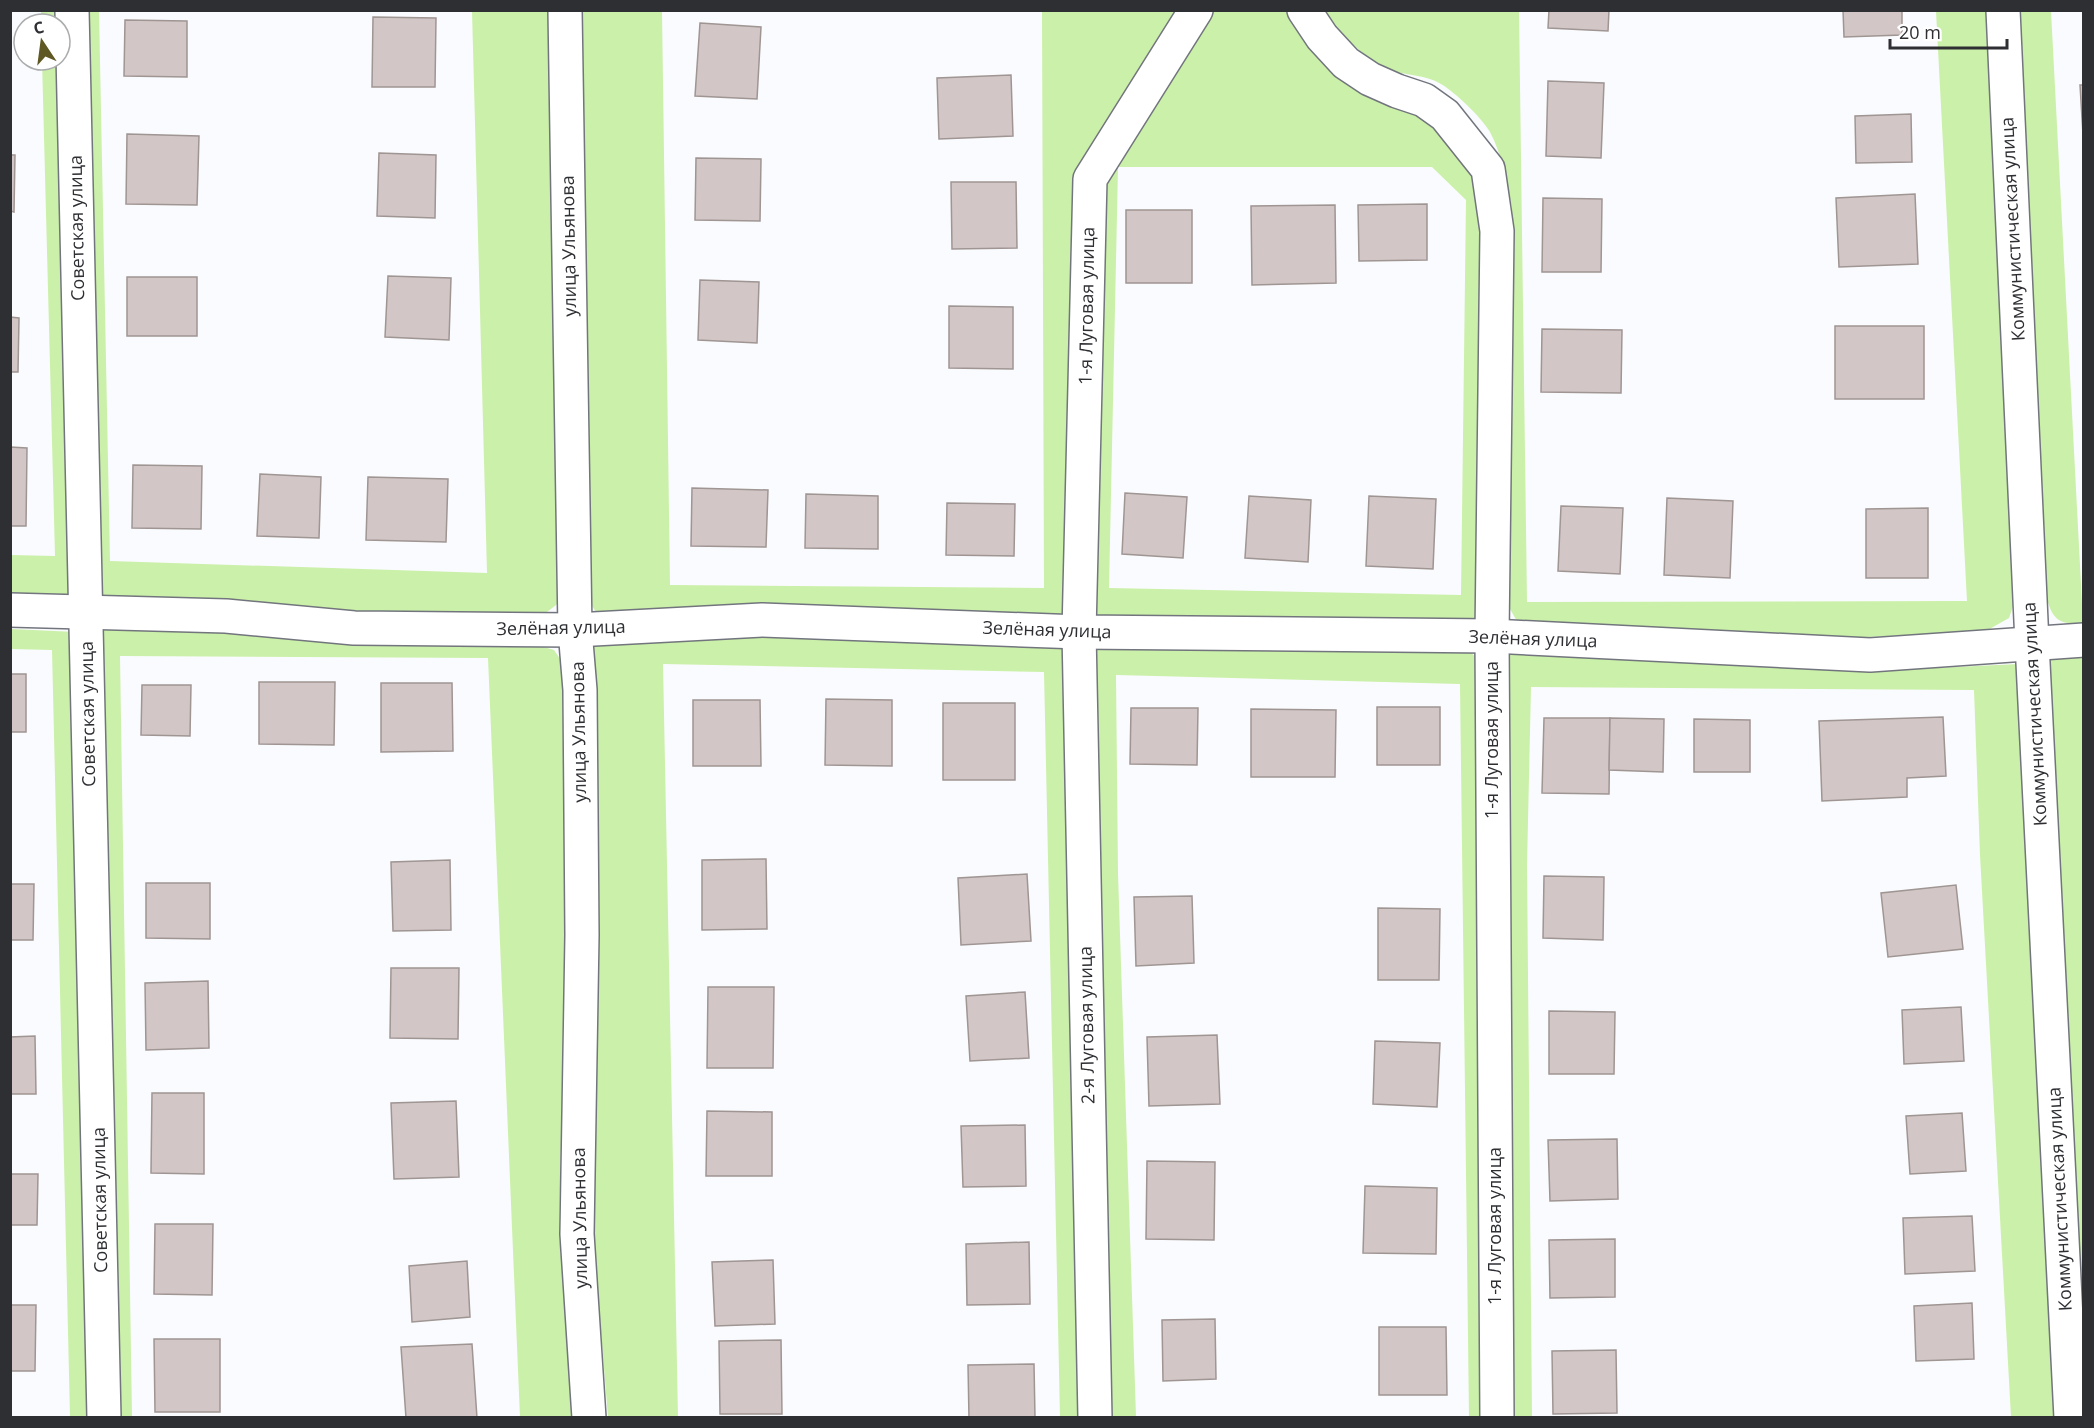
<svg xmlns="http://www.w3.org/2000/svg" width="2094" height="1428" font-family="'Open Sans',sans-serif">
	<rect width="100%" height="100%" fill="#fafbfe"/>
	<g fill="#cbf0a9" fill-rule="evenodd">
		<path d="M41,11H59L60,24H41Z"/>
		<path d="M83,11H99L110,561L487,573L472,11H549L560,602L539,618L357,614L244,601H96Z"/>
		<path d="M582,11H662L670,585L1044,588L1042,11H1184L1082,176L1071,616L598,615L592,606Z"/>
		<path d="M1206,11H1289L1428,119L1467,160L1479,189L1484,235L1482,607L1472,624L1089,616L1100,181ZM1118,167H1432L1466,200L1461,595L1109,588Z"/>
		<path d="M1325,11H1519L1527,602L1967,601L1936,11H1991L2019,589L2009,618L1986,631L1848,638L1518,623L1506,602L1512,207C1506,182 1502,154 1490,132C1481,117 1456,93 1441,84C1425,74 1405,76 1388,69C1362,57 1341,34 1325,11Z"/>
		<path d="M2018,11H2051L2083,623C2053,626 2051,614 2044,588Z"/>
		<path d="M42,60H60L72,600L11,598L10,555L55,556Z"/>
		<path d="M98,627L530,643L554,650L567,669L566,925L559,1232L574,1417H520L488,658L120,656L132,1417H116Z"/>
		<path d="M11,629L76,632L87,1417H70L52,650L11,649Z"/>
		<path d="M757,633L1069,645L1083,1417H1060L1044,672L663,664L678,1417H608L593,1233L595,682L593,646L605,640Z"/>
		<path d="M1089,642L1467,649L1482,663L1485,1417H1469L1460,684L1116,675L1118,874L1136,1417H1107Z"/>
		<path d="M1518,649L1871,671L2019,664L2056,1417H2011L1980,855L1974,690L1531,687L1527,865L1532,1417H1511L1503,657Z"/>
		<path d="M2083,657V1343L2045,660Z"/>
	</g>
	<g fill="#d2c7c6" stroke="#9f9593" stroke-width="1.5">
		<path d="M1549,10H1609L1608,31L1548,28Z"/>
		<path d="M1843,10H1902V35L1844,37Z"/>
		<path d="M373,17L436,18L435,87H372Z"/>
		<path d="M125,20L187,21V77L124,76Z"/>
		<path d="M700,23L761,27L757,99L695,96Z"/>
		<path d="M1011,75L1013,136L939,139L937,78Z"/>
		<path d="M1548,81L1604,83L1601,158L1546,156Z"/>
		<path d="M2080,85H2084V151Z"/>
		<path d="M1911,114L1912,162L1856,163L1855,116Z"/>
		<path d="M127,134L199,136L197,205L126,204Z"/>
		<path d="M379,153L436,155L435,218L377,216Z"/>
		<path d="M10,155H15L14,212L10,211Z"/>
		<path d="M696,158L761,159L760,221L695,220Z"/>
		<path d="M951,182H1016L1017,248L952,249Z"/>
		<path d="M1915,194L1918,264L1839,267L1836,198Z"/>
		<path d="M1543,198L1602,199L1601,272H1542Z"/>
		<path d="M1427,204V260L1359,261L1358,205Z"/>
		<path d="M1335,205L1336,283L1252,285L1251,206Z"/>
		<rect x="1126" y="210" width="66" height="73"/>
		<path d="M388,276L451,278L449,340L385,337Z"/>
		<rect x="127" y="277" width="70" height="59"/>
		<path d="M700,280L759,282L757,343L698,340Z"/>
		<path d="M949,306L1013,307V369L949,368Z"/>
		<path d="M10,317L19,318L18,372H10Z"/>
		<rect x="1835" y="326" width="89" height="73"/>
		<path d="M1542,329L1622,330L1621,393L1541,392Z"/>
		<path d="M10,447L27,448L26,526H10Z"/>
		<path d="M133,465L202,466L201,529L132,528Z"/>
		<path d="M260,474L321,477L319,538L257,536Z"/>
		<path d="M368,477L448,479L446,542L366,540Z"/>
		<path d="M692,488L768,490L766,547L691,546Z"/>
		<path d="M1125,493L1187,497L1183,558L1122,554Z"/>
		<path d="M806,494L878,496V549L805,548Z"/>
		<path d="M1249,496L1311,500L1308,562L1245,558Z"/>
		<path d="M1369,496L1436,499L1433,569L1366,566Z"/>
		<path d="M1667,498L1733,501L1730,578L1664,575Z"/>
		<path d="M947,503L1015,504L1014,556L946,555Z"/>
		<path d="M1561,506L1623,508L1620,574L1558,571Z"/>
		<path d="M1928,508V578H1866V509Z"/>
		<rect x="10" y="674" width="16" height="58"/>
		<path d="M259,682H335L334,745L259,744Z"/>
		<path d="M381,683H452L453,751L381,752Z"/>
		<path d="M142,685H191L190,736L141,735Z"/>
		<path d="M826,699L892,700V766L825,765Z"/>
		<path d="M693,700H760L761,766H693Z"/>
		<rect x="943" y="703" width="72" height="77"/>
		<rect x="1377" y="707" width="63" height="58"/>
		<path d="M1131,708H1198L1197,765L1130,764Z"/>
		<path d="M1251,709L1336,710L1335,777H1251Z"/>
		<path d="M1943,717L1946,776L1907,778V797L1822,801L1819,721Z"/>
		<path d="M1544,718H1610L1609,794L1542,793Z"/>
		<path d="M1610,718L1664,719L1663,772L1609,770Z"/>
		<path d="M1694,719L1750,720V772H1694Z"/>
		<path d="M766,859L767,929L702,930V860Z"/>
		<path d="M450,860L451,930L393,931L391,862Z"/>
		<path d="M1027,874L1031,941L961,945L958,878Z"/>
		<path d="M1544,876L1604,877L1603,940L1543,938Z"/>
		<path d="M146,883H210V939L146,938Z"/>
		<path d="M10,884H34L33,940H10Z"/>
		<path d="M1956,885L1963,949L1888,957L1881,893Z"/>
		<path d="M1192,896L1194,963L1136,966L1134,897Z"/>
		<path d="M1378,908L1440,909L1439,980H1378Z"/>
		<path d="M391,968H459L458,1039L390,1038Z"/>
		<path d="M208,981L209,1048L146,1050L145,983Z"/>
		<path d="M708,987H774L773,1068H707Z"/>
		<path d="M1025,992L1029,1058L970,1061L966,996Z"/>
		<path d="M1961,1007L1964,1061L1904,1064L1902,1010Z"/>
		<path d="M1549,1011L1615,1012L1614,1074H1549Z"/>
		<path d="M1217,1035L1220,1104L1149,1106L1147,1037Z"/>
		<path d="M35,1036L36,1094H10V1037Z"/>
		<path d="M1375,1041L1440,1043L1437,1107L1373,1104Z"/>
		<path d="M152,1093H204V1174L151,1173Z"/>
		<path d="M456,1101L459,1177L394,1179L391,1103Z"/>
		<path d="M707,1111L772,1112V1176H706Z"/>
		<path d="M1962,1113L1966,1171L1910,1174L1906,1116Z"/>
		<path d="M1025,1125L1026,1186L963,1187L961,1126Z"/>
		<path d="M1617,1139L1618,1199L1550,1201L1548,1140Z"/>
		<path d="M1147,1161L1215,1162L1214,1240L1146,1239Z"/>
		<path d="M10,1174H38L37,1225H10Z"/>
		<path d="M1365,1186L1437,1188L1436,1254L1363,1253Z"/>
		<path d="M1972,1216L1975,1271L1905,1274L1903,1218Z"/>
		<path d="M155,1224H213L212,1295L154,1294Z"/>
		<path d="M1615,1239V1297L1550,1298L1549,1240Z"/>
		<path d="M1029,1242L1030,1304L967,1305L966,1244Z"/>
		<path d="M773,1260L775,1324L715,1326L712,1262Z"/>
		<path d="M467,1261L470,1317L412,1322L409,1266Z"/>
		<path d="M1972,1303L1974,1359L1916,1361L1914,1306Z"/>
		<path d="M10,1305H36L35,1371H10Z"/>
		<path d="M1215,1319L1216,1379L1163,1381L1162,1320Z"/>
		<path d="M1379,1327H1446L1447,1395H1379Z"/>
		<path d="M154,1339H220V1412H155Z"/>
		<path d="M781,1340L782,1414H720L719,1341Z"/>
		<path d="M472,1344L477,1418H406L401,1347Z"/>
		<path d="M1616,1350L1617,1413L1553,1414L1552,1351Z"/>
		<path d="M1034,1364L1035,1418H969L968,1365Z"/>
	</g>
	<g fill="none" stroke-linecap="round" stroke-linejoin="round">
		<defs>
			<g id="street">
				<path d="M72,10L104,1418"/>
				<path d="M565,10L575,630L580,690L582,935L577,1234L589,1418"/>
				<path d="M1304,10L1322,37L1346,63L1370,79L1397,91L1424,100L1445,115L1488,169L1497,231L1492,636L1497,1418"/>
				<path d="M2003,10L2032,643L2071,1418"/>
				<path d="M10,610L226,616L354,628L575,630L762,620L1079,632L1492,636L1870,655L2084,640"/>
				<path d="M1095,1418L1079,632L1090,179L1196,10"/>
			</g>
		</defs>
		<use href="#street" stroke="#72757d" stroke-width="36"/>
		<use href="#street" stroke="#fff" stroke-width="33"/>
	</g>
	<g text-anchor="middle" stroke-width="4.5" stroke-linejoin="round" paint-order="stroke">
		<g font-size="18" fill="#2e2f33" stroke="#fff">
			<text transform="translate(77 228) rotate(-91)" y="6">Советская улица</text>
			<text transform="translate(2013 229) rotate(-93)" y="6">Коммунистическая улица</text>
			<text transform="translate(569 246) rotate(-91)" y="6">улица Ульянова</text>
			<text transform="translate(1087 306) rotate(-89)" y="6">1-я Луговая улица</text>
			<text transform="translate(561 628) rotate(-1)" y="6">Зелёная улица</text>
			<text transform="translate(1047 630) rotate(2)" y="6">Зелёная улица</text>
			<text transform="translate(1533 639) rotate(2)" y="6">Зелёная улица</text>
			<text transform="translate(88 714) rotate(-91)" y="6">Советская улица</text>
			<text transform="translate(2035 714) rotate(-93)" y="6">Коммунистическая улица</text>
			<text transform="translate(579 732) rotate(-91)" y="6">улица Ульянова</text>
			<text transform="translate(1492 740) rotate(-90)" y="6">1-я Луговая улица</text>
			<text transform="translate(1087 1025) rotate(-91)" y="6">2-я Луговая улица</text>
			<text transform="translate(2060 1199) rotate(-93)" y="6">Коммунистическая улица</text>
			<text transform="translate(100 1200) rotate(-91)" y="6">Советская улица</text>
			<text transform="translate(580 1218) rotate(-91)" y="6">улица Ульянова</text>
			<text transform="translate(1495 1226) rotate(-90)" y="6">1-я Луговая улица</text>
		</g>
	</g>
	<rect width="2094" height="1428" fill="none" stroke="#2e2f33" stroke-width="24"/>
	<g transform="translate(42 42) rotate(347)"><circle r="28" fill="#ffffff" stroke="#abacad" stroke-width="1.5"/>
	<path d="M0-4.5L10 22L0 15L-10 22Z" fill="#5f5824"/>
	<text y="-9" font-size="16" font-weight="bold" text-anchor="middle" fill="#2e2f33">С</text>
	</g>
	<path d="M1890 39v9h117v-9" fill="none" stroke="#2e2f33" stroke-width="3"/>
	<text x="1899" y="39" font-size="18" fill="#2e2f33" stroke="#ffffff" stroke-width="4.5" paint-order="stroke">20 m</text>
</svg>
